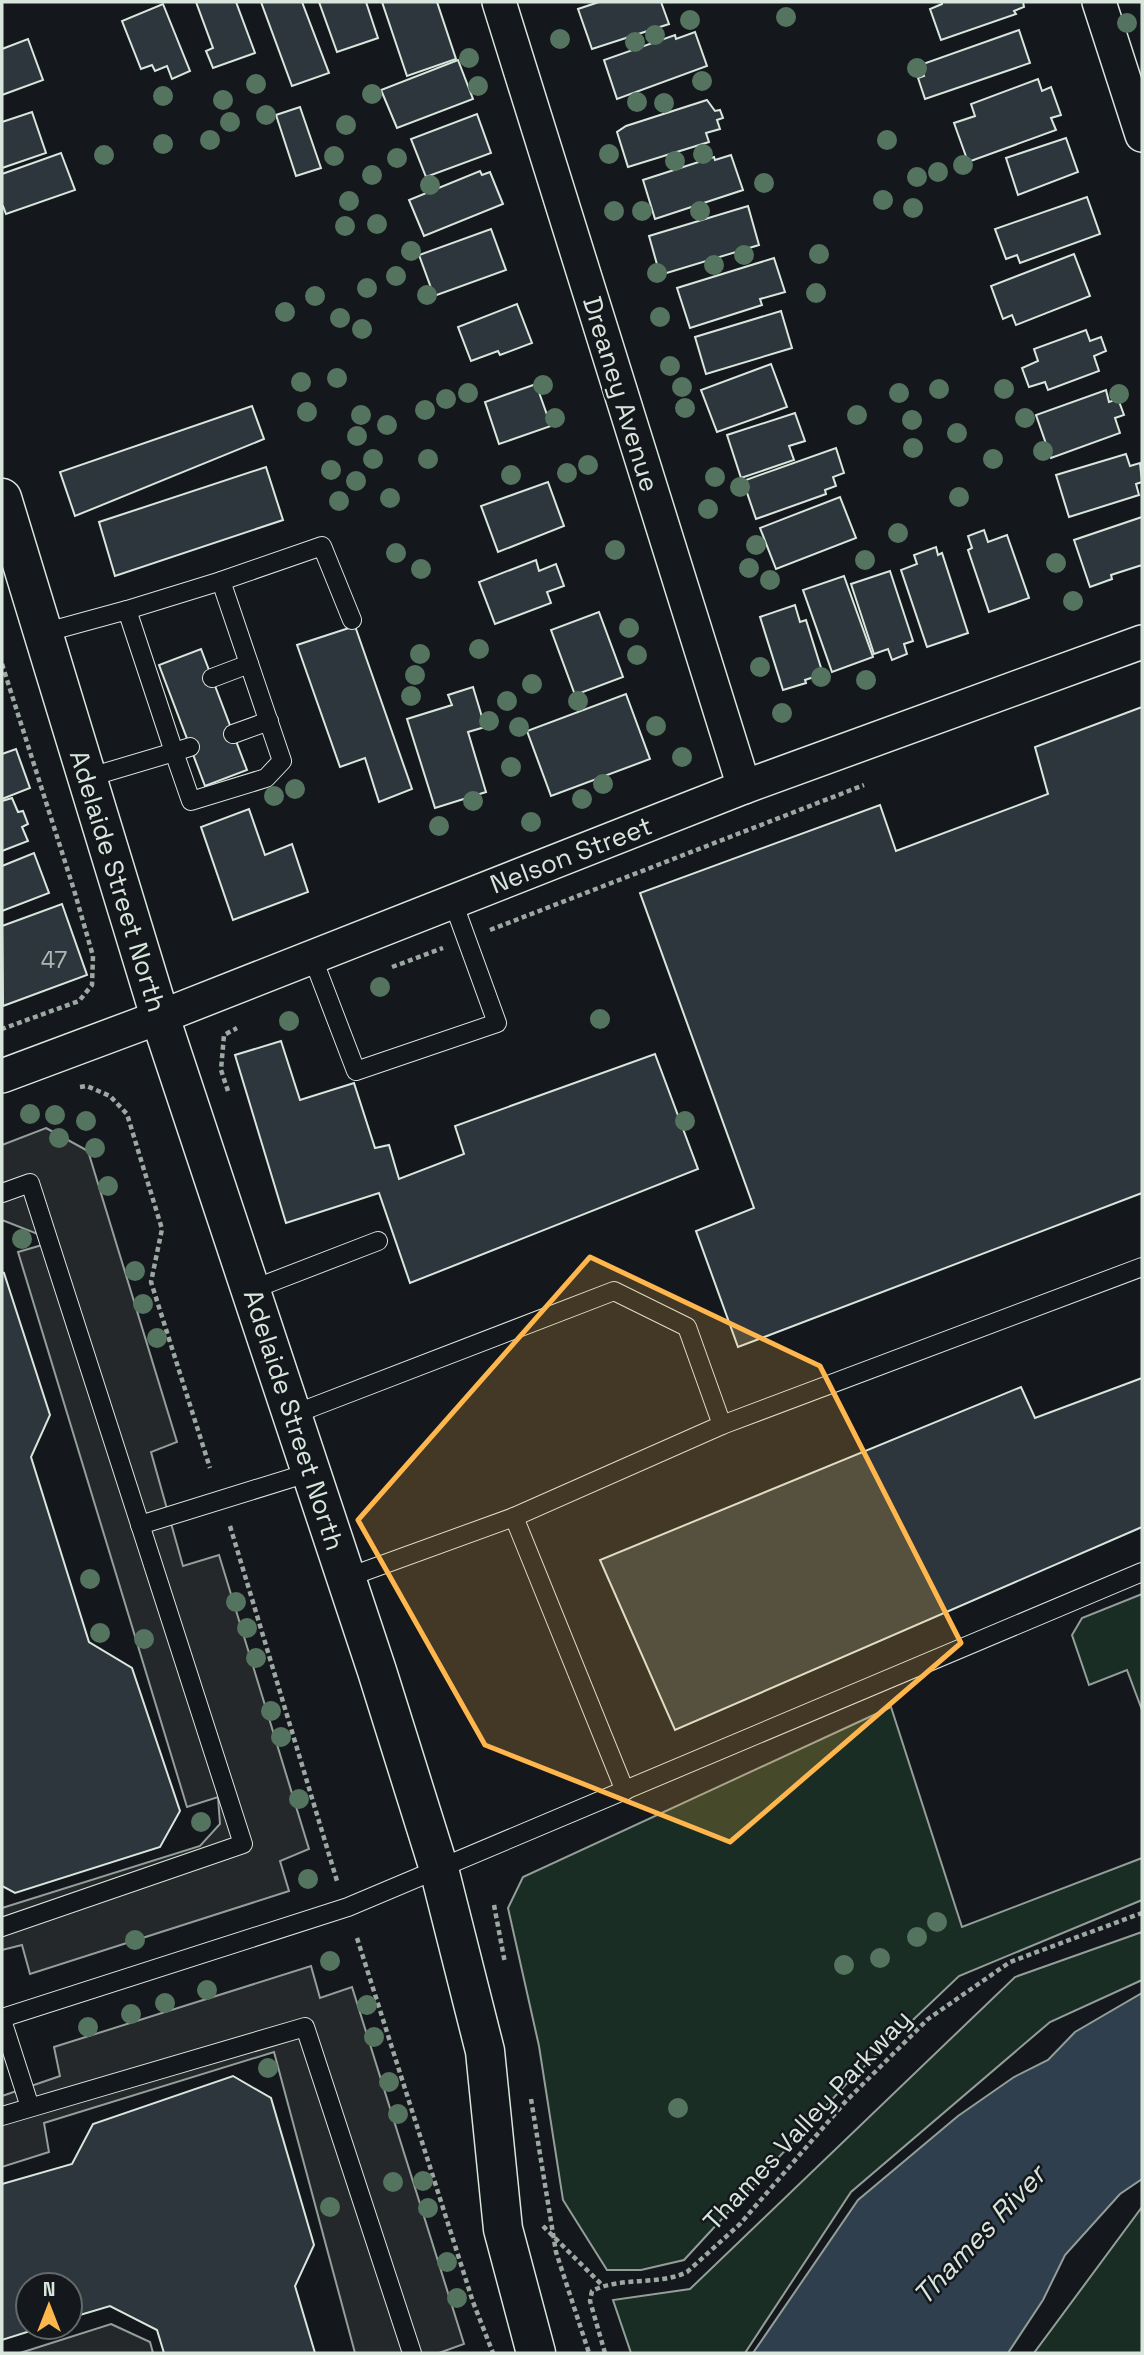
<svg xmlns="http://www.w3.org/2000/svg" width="1144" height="2355" font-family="'Space Grotesk',sans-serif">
	<rect width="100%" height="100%" fill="#14181c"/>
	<g fill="#1a2d24" stroke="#939e99" stroke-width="2">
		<path d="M1142,1594V1710L1127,1670L1089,1685L1072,1635L1082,1618Z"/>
		<path d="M891,1707L962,1927L1142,1858V1900L959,1976L850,2080L684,2260L641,2270H607L563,2200L539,2046L508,1908L523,1877Z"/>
		<path d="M1142,1932V1980L1050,2022L851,2192L745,2353H631L613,2300L690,2289L1015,1977Z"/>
		<path d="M1142,2207V2353H1034Z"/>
	</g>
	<g fill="#24282b" stroke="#939e99" stroke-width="2">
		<path d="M46,1128L88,1151L177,1442L151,1452L183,1566L219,1555L309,1849L280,1861L289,1891L30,1974L22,1945L2,1950V1908L200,1846L220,1824L218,1797L187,1807L18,1252L49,1243L38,1234L2,1220V1145Z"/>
		<path d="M311,1966L320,1998L352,1987L464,2344L439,2353H355L274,2052L44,2123L49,2152L2,2167V2096L60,2076L54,2047Z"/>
		<path d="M111,2324L150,2342L153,2353H20Z"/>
	</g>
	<path fill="#2f3f4d" stroke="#939e99" stroke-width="2" d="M1142,1993V2179L1120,2194L1065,2255L1043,2300L1008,2353H753L858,2200L958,2116L1014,2077L1048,2060L1075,2032Z"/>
	<g fill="#2c363c" stroke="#d8e6dc" stroke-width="2">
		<path d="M196,2H236L255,53L213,68L206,51L213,48Z"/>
		<path d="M261,2H302L329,73L292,86Z"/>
		<path d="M319,2H366L378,38L337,52Z"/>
		<path d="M382,2H437L456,59L407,76Z"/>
		<path d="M599,2H661L669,24L592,49L578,9Z"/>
		<path d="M942,2H1023L1024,7L1014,11L1016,14L941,40L930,9L942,4Z"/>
		<path d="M163,4L190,71L172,79L167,66L155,71L152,65L141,69L122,21Z"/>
		<path d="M1019,30L1030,63L925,99L918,78L924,76L920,65Z"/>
		<path d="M695,32L707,66L617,99L604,60L675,35L676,39Z"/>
		<path d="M28,39L43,80L2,95V49Z"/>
		<path d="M458,60L473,99L397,128L381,90Z"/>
		<path d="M1038,79L1042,91L1051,87L1061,115L1051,118L1056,130L968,162L954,123L975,116L971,104Z"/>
		<path d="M707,100L715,111L720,110L723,118L717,120L720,129L706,133L709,142L628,167L617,132L626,126Z"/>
		<path d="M300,107L321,168L296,176L276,115Z"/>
		<path d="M32,112L46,153L2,168V122Z"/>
		<path d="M477,114L491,153L426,177L411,139Z"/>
		<path d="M1066,138L1078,172L1018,195L1006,158Z"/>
		<path d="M61,153L75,190L6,214L3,206H2V174Z"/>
		<path d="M731,155L743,190L655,219L643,180L714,157L715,160Z"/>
		<path d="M480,171L482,175L490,172L503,204L424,236L409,200Z"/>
		<path d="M1087,197L1100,234L1020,263L1017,255L1006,259L995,229Z"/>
		<path d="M748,206L759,245L660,275L649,236Z"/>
		<path d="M491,229L506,270L434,296L419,255Z"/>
		<path d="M1074,254L1090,296L1016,325L1012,315L1003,319L991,286Z"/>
		<path d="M774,258L785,292L760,299L762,305L690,328L677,288Z"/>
		<path d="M517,304L532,343L500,355L498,351L471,361L458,327Z"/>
		<path d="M781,311L792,348L706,374L695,337Z"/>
		<path d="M1086,330L1090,341L1101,337L1106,351L1094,356L1099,371L1048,390L1045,382L1029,387L1022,368L1038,361L1034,349Z"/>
		<path d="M771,364L787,407L717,432L701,390Z"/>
		<path d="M536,384L551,426L499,444L485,402Z"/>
		<path d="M1106,390L1109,402L1118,399L1124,415L1115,418L1120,433L1051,458L1036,415Z"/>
		<path d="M252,406L264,439L75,516L60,472Z"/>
		<path d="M795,413L805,441L789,446L794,460L741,478L727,435Z"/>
		<path d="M836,448L844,473L833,477L836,486L825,490L826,494L756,519L743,481Z"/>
		<path d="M1126,454L1130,466L1140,463L1142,482L1136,484L1139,495L1069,517L1056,475Z"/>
		<path d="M266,467L283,520L115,576L99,522Z"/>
		<path d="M548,482L564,526L498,552L481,506Z"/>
		<path d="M840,497L856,538L776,569L760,528Z"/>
		<path d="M1142,517V565L1111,575L1112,579L1090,587L1074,540Z"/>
		<path d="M984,530L988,542L1007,535L1029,598L989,612L968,550L972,548L968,536Z"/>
		<path d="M936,547L938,555L942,553L968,633L927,647L901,570L917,564L914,555Z"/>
		<path d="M536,560L539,571L556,564L564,586L547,592L551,603L495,624L479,582Z"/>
		<path d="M890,571L913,641L904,644L907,654L892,660L888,649L874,654L851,584Z"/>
		<path d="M844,576L873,657L832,672L803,590Z"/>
		<path d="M795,605L800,622L806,620L823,674L805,680L806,683L783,690L760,617Z"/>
		<path d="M599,612L623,677L575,695L551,630Z"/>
		<path d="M355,626L412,789L379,802L365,758L340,767L297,645Z"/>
		<path d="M201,649L247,770L205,786L159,665Z"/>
		<path d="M473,687L485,727L468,732L486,792L435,808L407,719L452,705L448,695Z"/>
		<path d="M626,694L650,759L551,796L527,731Z"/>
		<path d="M1142,707V1193L738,1347L696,1231L754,1208L640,893L880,805L896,851L1048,794L1035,747Z"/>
		<path d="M16,749L30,788L2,799V754Z"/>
		<path d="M12,798L18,812L23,811L28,824L22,827L28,841L2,851V801Z"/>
		<path d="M249,809L265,855L292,844L308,892L233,920L201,827Z"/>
		<path d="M34,853L49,893L2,911V866Z"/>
		<path d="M62,904L87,975L3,1006L2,926Z"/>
		<path d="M281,1041L300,1100L354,1083L375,1148L389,1145L399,1179L464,1154L455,1126L655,1054L698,1169L410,1283L379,1193L286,1223L235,1055Z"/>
		<path d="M2,1272L4,1273L50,1415L31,1457L89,1642L132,1668L180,1811L160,1847L15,1893L2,1886Z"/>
		<path d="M1142,1378V1527L675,1730L600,1560L1021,1387L1035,1418Z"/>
		<path d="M233,2076L271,2098L314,2245L295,2286L315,2353H164L157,2330L110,2306L70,2318V2285H28V2327H43L2,2340V2184L72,2164L93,2124Z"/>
	</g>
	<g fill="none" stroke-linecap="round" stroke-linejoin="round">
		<defs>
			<g id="lane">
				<path d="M127,610L221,581L322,546L352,620"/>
				<path d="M43,633L127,610L174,752L87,778"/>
				<path d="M212,678L249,664"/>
				<path d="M233,734L269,721"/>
				<path d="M190,747L174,752L191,801L266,778L282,761L221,581"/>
				<path d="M312,956L356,1071L497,1023L453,902"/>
				<path d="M2,1193L30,1183L243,1844L2,1927"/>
				<path d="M251,1290L378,1241"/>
				<path d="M292,1415L614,1291L687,1327L722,1425L1142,1267"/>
				<path d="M514,1517L722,1425"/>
				<path d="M140,1525L311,1472"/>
				<path d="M346,1578L514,1517L625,1791"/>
				<path d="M2,2018L348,1907L1142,1572"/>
				<path d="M2,2020L30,2107"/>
				<path d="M2,2116L305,2027L412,2353"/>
			</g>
			<g id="street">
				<path d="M499,2L744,787"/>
				<path d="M1099,2L1142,135"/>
				<path d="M2,1076L160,1017L744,787L1142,642"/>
			</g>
			<path id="secondary" d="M2,498L160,1017L377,1671L439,1869L485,2051L503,2229L536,2353"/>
		</defs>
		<use href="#lane" stroke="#d8e6dc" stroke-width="20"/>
		<use href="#street" stroke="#d8e6dc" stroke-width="36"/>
		<use href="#secondary" stroke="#d8e6dc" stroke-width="41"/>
		<g stroke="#9da8a2" stroke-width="4.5" stroke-dasharray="5 3.5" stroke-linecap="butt">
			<path d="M2,664L74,890L93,956L92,985L79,1001L2,1029"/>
			<path d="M490,930L864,785"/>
			<path d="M392,967L443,948"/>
			<path d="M80,1087L87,1086L110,1096L127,1114L162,1229L151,1282L210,1468"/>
			<path d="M228,1091L221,1070L224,1035L237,1028"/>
			<path d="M230,1526L337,1881"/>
			<path d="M494,1905L505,1963"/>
			<path d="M357,1938L473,2302L493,2353"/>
			<path d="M531,2099L556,2252L589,2353"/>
			<path d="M543,2226L603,2286"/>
			<path d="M605,2353L590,2301L592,2291C621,2276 658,2286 687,2272L740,2224L846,2101L928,2019L1010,1962L1142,1913"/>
		</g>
		<use href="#lane" stroke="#14181c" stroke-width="18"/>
		<use href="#street" stroke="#14181c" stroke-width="33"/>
		<use href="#secondary" stroke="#14181c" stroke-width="38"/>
	</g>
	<g fill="#55745f">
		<circle cx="786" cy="17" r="10"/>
		<circle cx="690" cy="20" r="10"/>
		<circle cx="1127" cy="23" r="10"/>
		<circle cx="655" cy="35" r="10"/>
		<circle cx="560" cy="39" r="10"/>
		<circle cx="635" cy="42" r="10"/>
		<circle cx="469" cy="58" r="10"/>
		<circle cx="917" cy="68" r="10"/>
		<circle cx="702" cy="81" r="10"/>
		<circle cx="256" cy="84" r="10"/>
		<circle cx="478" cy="86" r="10"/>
		<circle cx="372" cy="94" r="10"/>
		<circle cx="163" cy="96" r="10"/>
		<circle cx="223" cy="100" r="10"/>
		<circle cx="637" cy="102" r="10"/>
		<circle cx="664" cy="103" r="10"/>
		<circle cx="266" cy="115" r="10"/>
		<circle cx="230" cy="122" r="10"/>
		<circle cx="346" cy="125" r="10"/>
		<circle cx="210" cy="140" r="10"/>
		<circle cx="887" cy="140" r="10"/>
		<circle cx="163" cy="144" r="10"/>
		<circle cx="609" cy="154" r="10"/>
		<circle cx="703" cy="154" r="10"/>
		<circle cx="104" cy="155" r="10"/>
		<circle cx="334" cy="156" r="10"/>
		<circle cx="397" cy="158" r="10"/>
		<circle cx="675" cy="161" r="10"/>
		<circle cx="963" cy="165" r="10"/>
		<circle cx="938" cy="172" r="10"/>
		<circle cx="372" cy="175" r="10"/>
		<circle cx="917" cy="177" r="10"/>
		<circle cx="764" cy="183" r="10"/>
		<circle cx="430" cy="185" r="10"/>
		<circle cx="883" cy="200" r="10"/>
		<circle cx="349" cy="201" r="10"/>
		<circle cx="913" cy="208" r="10"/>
		<circle cx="614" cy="211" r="10"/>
		<circle cx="642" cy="211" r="10"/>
		<circle cx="700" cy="211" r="10"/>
		<circle cx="377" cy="224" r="10"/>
		<circle cx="345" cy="226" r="10"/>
		<circle cx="411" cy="251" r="10"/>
		<circle cx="819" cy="254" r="10"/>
		<circle cx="744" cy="255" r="10"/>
		<circle cx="714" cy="265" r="10"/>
		<circle cx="657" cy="273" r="10"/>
		<circle cx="396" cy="276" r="10"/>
		<circle cx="367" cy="288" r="10"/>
		<circle cx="816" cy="293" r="10"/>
		<circle cx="427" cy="295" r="10"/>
		<circle cx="315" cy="296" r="10"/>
		<circle cx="285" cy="312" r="10"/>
		<circle cx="660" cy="317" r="10"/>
		<circle cx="340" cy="318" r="10"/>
		<circle cx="362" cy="329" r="10"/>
		<circle cx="670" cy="366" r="10"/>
		<circle cx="337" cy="378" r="10"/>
		<circle cx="301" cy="382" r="10"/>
		<circle cx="543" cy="385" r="10"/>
		<circle cx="682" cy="387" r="10"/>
		<circle cx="939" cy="389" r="10"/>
		<circle cx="1004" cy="389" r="10"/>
		<circle cx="468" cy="393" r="10"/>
		<circle cx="899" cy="393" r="10"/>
		<circle cx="1119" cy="394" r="10"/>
		<circle cx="446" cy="399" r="10"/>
		<circle cx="685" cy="408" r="10"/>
		<circle cx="425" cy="410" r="10"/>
		<circle cx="307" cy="412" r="10"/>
		<circle cx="361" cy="415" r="10"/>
		<circle cx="857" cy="415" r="10"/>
		<circle cx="555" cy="418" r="10"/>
		<circle cx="1025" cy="418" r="10"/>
		<circle cx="912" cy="420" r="10"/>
		<circle cx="387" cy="425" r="10"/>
		<circle cx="957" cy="433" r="10"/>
		<circle cx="357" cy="436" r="10"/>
		<circle cx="913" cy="448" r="10"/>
		<circle cx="1043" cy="451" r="10"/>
		<circle cx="373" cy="459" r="10"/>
		<circle cx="428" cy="459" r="10"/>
		<circle cx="993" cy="459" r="10"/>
		<circle cx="588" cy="465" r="10"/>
		<circle cx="331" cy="470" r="10"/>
		<circle cx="567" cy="473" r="10"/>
		<circle cx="511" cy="475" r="10"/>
		<circle cx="715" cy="477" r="10"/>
		<circle cx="356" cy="481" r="10"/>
		<circle cx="740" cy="487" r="10"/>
		<circle cx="959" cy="497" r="10"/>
		<circle cx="390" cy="498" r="10"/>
		<circle cx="339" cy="501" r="10"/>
		<circle cx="708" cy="509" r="10"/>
		<circle cx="898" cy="533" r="10"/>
		<circle cx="756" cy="545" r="10"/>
		<circle cx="615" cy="550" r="10"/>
		<circle cx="396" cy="553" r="10"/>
		<circle cx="865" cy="560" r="10"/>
		<circle cx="1056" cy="563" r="10"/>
		<circle cx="749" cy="568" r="10"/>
		<circle cx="421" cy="569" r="10"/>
		<circle cx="770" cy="580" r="10"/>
		<circle cx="1073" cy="601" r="10"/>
		<circle cx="629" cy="628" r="10"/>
		<circle cx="479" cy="649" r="10"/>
		<circle cx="420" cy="654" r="10"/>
		<circle cx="637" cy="655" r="10"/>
		<circle cx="760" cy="667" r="10"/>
		<circle cx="415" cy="675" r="10"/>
		<circle cx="821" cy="677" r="10"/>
		<circle cx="866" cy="680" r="10"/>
		<circle cx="532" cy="684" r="10"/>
		<circle cx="411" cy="696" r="10"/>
		<circle cx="507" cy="701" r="10"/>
		<circle cx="578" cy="701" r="10"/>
		<circle cx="782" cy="713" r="10"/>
		<circle cx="489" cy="721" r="10"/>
		<circle cx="656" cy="726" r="10"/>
		<circle cx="519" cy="727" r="10"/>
		<circle cx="682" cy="757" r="10"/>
		<circle cx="511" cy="767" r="10"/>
		<circle cx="603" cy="784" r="10"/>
		<circle cx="295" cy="789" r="10"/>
		<circle cx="274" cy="796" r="10"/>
		<circle cx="582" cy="799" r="10"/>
		<circle cx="473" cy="801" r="10"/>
		<circle cx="531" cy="822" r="10"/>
		<circle cx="439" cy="826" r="10"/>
		<circle cx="380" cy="987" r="10"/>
		<circle cx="600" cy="1019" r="10"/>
		<circle cx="289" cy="1021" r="10"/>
		<circle cx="30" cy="1114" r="10"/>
		<circle cx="55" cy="1115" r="10"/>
		<circle cx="86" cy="1121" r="10"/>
		<circle cx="685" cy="1121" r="10"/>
		<circle cx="59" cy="1138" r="10"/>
		<circle cx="95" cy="1148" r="10"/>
		<circle cx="108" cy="1186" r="10"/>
		<circle cx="22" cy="1239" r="10"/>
		<circle cx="135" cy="1271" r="10"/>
		<circle cx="143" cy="1304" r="10"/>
		<circle cx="157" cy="1338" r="10"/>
		<circle cx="90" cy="1579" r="10"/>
		<circle cx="236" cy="1602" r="10"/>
		<circle cx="247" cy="1628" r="10"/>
		<circle cx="100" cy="1633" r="10"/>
		<circle cx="144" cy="1639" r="10"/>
		<circle cx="256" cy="1658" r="10"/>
		<circle cx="271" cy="1711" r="10"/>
		<circle cx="281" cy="1737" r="10"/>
		<circle cx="299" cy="1799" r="10"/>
		<circle cx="201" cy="1822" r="10"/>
		<circle cx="308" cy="1879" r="10"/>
		<circle cx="937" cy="1922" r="10"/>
		<circle cx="917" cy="1937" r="10"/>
		<circle cx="135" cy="1940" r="10"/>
		<circle cx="880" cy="1958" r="10"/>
		<circle cx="330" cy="1961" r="10"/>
		<circle cx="844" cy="1965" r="10"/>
		<circle cx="207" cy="1990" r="10"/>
		<circle cx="165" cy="2003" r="10"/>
		<circle cx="367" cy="2005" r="10"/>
		<circle cx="131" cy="2014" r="10"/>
		<circle cx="88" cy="2027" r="10"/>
		<circle cx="374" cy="2037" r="10"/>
		<circle cx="268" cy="2068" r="10"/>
		<circle cx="389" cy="2082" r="10"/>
		<circle cx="678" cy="2108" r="10"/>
		<circle cx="398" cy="2114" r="10"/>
		<circle cx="423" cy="2181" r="10"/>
		<circle cx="393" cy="2182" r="10"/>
		<circle cx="330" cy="2207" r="10"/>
		<circle cx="428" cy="2208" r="10"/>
		<circle cx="447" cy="2262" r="10"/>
		<circle cx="457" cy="2298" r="10"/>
	</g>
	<path fill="#ffb74d" fill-opacity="0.2" stroke="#ffb74d" stroke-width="5" stroke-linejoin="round" d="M590,1257L820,1366L961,1643L730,1842L485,1745L358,1520Z"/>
	<g text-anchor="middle" stroke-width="5" stroke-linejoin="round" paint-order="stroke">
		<g font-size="23" fill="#adbab4">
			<text x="54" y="968">47</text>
		</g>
		<g font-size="26" fill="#d8e6dc" stroke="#14181c">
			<text transform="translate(621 394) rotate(73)" y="9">Dreaney Avenue</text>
			<text transform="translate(571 855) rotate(-21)" y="9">Nelson Street</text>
			<text transform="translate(118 881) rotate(73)" y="9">Adelaide Street North</text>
			<text transform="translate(294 1420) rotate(72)" y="9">Adelaide Street North</text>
			<text transform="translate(807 2120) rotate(-47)" y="9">Thames Valley Parkway</text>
		</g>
		<g font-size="28" font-style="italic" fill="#d8e6dc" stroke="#14181c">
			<text transform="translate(979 2235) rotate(-47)" y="10">Thames River</text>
		</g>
	</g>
	<rect width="1144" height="2355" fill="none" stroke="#d8e6dc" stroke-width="7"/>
	<g transform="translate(49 2306)"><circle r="33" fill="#14181c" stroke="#626a69" stroke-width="2"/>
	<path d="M0-5L12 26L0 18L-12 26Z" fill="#ffb74d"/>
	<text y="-10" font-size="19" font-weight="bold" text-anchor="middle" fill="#d8e6dc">N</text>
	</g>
</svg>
